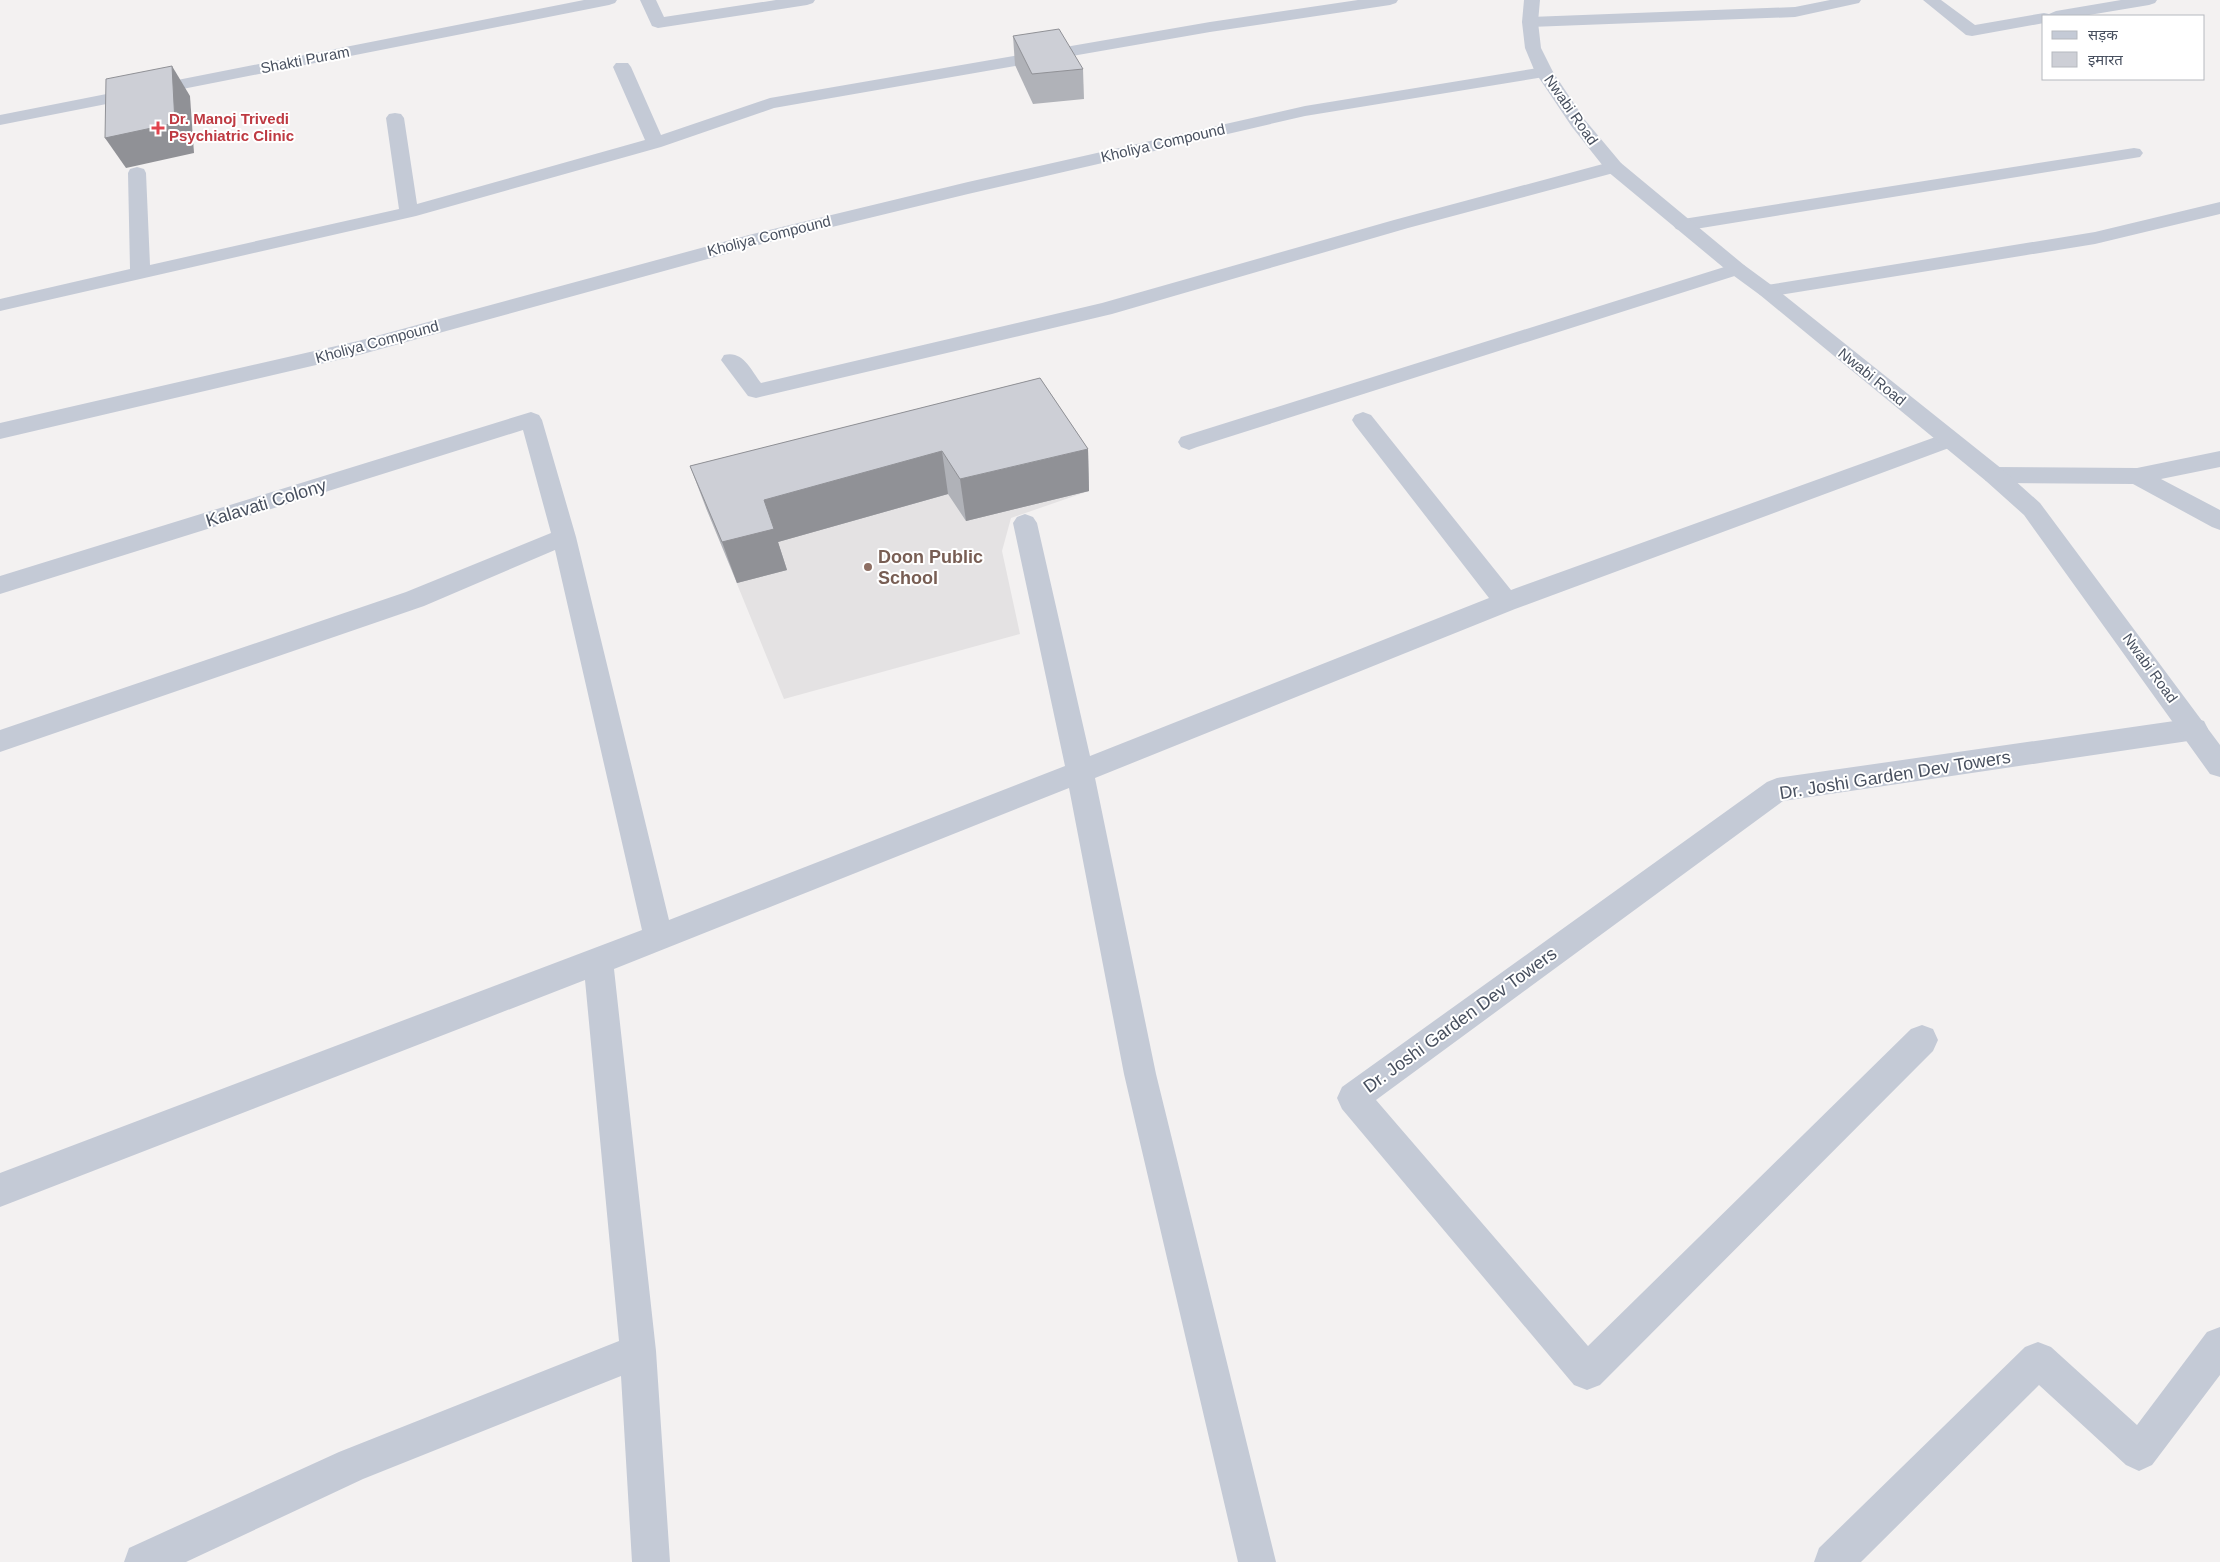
<svg xmlns="http://www.w3.org/2000/svg" width="2220" height="1562" font-family="Helvetica,'Noto Sans Devanagari',sans-serif">
	<rect width="100%" height="100%" fill="#f3f1f1"/>
	<path fill="#e4e2e3" d="M1043,421L1089,491L1011,518L1002,551L1020,634L784,699L706,508Z"/>
	<g fill="none" stroke-linecap="round" stroke-linejoin="round">
		<g fill="#c4cad6" fill-rule="evenodd">
			<path d="M584,0H617L615,3L609,5L0,125V115Z"/>
			<path d="M640,0H656L664,17L776,0H815L813,3L807,5L658,28L652,26Z"/>
			<path d="M1358,0H1398L1396,3L1390,5L1210,32L774,108L661,147L416,216L0,311V299L130,269L128,173L130,169L137,167L144,169L146,173L150,265L399,209L386,118L389,114L395,113L401,114L404,118L417,204L645,140L613,67L616,63H628L631,67L661,135L770,98L1210,22Z"/>
			<path d="M1830,0H1861L1859,3L1795,17L1530,27L1524,25L1522,22L1524,19L1530,17L1795,7Z"/>
			<path d="M1923,0H1941L1975,25L2044,13L2049,14L2056,11L2121,0H2157L2155,3L2149,5L2083,16H2044V23L1972,36L1966,35Z"/>
			<path d="M1544,67L1550,68L1553,72L1550,76L1305,116L968,194L762,244L359,355L0,439V423L358,341L749,235L968,182L1305,106Z"/>
			<path d="M2134,148L2140,149L2143,153L2140,157L1683,231L1676,229L1673,225L1676,221L1683,219Z"/>
			<path d="M1614,161L1621,163L1623,167L1621,171L1408,228L1112,314L756,398L748,396L721,360L724,355C743,350 751,370 761,383L1102,303L1394,220Z"/>
			<path d="M2220,202V214L2095,244L1767,297L1760,295L1757,291L1760,287L1767,285L2095,232Z"/>
			<path d="M1737,263L1744,265L1747,269L1744,273L1197,447L1189,450L1181,447L1178,442L1181,437Z"/>
			<path d="M531,412L539,415L542,420L576,537L669,920L1065,766L1013,523L1017,517L1025,514L1033,517L1037,523L1090,756L1489,598L1355,425L1352,420L1355,415L1363,412L1371,415L1511,590L1941,435L1949,432L1957,435L1960,440L1957,445L1515,609L1095,778L1156,1074L1276,1562H1238L1124,1074L1069,788L614,969L656,1351L670,1562H632L621,1376L363,1479L186,1562H124L129,1548L339,1452L619,1341L585,980L0,1207V1173L642,930L555,550L424,606L0,752V730L406,592L551,533L523,430L0,594V576Z"/>
			<path d="M2220,451V467L2161,479L2220,510V530L2212,527L2133,484L1994,483L1986,481L1982,475L1986,469L1994,467L2137,468Z"/>
			<path d="M2195,718L2204,721L2208,729L2204,737L2195,740L1783,801L1376,1100L1588,1346L1911,1029L1922,1025L1933,1029L1938,1040L1933,1051L1600,1385L1587,1390L1574,1385L1342,1109L1337,1098L1342,1087L1767,782L1777,778Z"/>
			<path d="M2220,1327V1375L2152,1465L2139,1471L2126,1465L2039,1385L1861,1562H1814L1819,1548L2025,1347L2038,1342L2051,1347L2137,1425L2207,1332Z"/>
		</g>
		<path fill="#c4cad6" fill-rule="evenodd" d="M1524,0H1540L1538,22L1541,48L1553,72L1585,120L1621,163L1744,265L1774,287L2002,469L2040,503L2220,745V777L2210,774L2024,515L1986,481L1760,295L1730,273L1607,171L1572,127L1535,72L1525,48L1522,22Z"/>
	</g>
	<g fill="#b0b2b8">
		<path d="M1013,36L1083,69L1084,99L1033,104L1015,65Z"/>
		<path d="M1040,378L1088,449L1089,491L966,521L948,494L778,542L787,570L737,583L706,508L690,466Z"/>
	</g>
	<g fill="#909196">
		<path d="M172,66L190,96L194,153L126,168L105,138Z"/>
		<path d="M1088,449L1089,491L966,521L960,479Z"/>
		<path d="M942,451L948,494L778,542L787,570L737,583L722,542L764,500Z"/>
	</g>
	<g fill="#cdcfd6" stroke="#909196">
		<path d="M1059,29L1083,69L1032,74L1013,36Z"/>
		<path d="M172,66L175,123L105,138L106,79Z"/>
		<path d="M1040,378L1088,449L960,479L942,451L764,500L774,529L722,542L690,466Z"/>
	</g>
	<path fill="#e0444e" stroke="#fff" stroke-width="2" d="M155.5 120.5h5v5h5v5h-5v5h-5v-5h-5v-5h5z"/>
	<circle fill="#8d6e63" stroke="#fff" stroke-width="2" cx="868" cy="567" r="5"/>
	<g text-anchor="middle" stroke-width="4" stroke-linejoin="round" paint-order="stroke">
		<g font-size="15" fill="#48505f" stroke="#fff">
			<text transform="translate(305 60) rotate(-11)" y="5">Shakti Puram</text>
			<text transform="translate(1571 110) rotate(55)" y="5">Nwabi Road</text>
			<text transform="translate(1163 143) rotate(-13)" y="5">Kholiya Compound</text>
			<text transform="translate(769 236) rotate(-14)" y="5">Kholiya Compound</text>
			<text transform="translate(377 342) rotate(-15)" y="5">Kholiya Compound</text>
			<text transform="translate(1872 377) rotate(39)" y="5">Nwabi Road</text>
			<text transform="translate(2150 668) rotate(54)" y="5">Nwabi Road</text>
		</g>
		<g font-size="15" font-weight="bold" fill="#be3a42" stroke="#fff" text-anchor="start">
			<text x="169" y="124">Dr. Manoj Trivedi<tspan x="169" dy="17">Psychiatric Clinic</tspan></text>
		</g>
		<g font-size="18" fill="#48505f" stroke="#fff">
			<text transform="translate(266 503) rotate(-17)" y="6">Kalavati Colony</text>
			<text transform="translate(1895 775) rotate(-9)" y="6">Dr. Joshi Garden Dev Towers</text>
			<text transform="translate(1460 1020) rotate(-36)" y="6">Dr. Joshi Garden Dev Towers</text>
		</g>
		<g font-size="18" font-weight="bold" fill="#785e54" stroke="#fff" text-anchor="start">
			<text x="878" y="563">Doon Public<tspan x="878" dy="21">School</tspan></text>
		</g>
	</g>
	<rect x="2042" y="15" width="162" height="65" fill="#ffffff" stroke="#b6b9bf"/>
	<rect x="2052" y="31" width="25" height="8" fill="#c4cad6" stroke="#b6b9bf"/>
	<text x="2088" y="40" font-size="15" fill="#48505f">सड़क</text>
	<rect x="2052" y="52" width="25" height="15" fill="#cdcfd6" stroke="#b6b9bf"/>
	<text x="2088" y="65" font-size="15" fill="#48505f">इमारत</text>
</svg>
